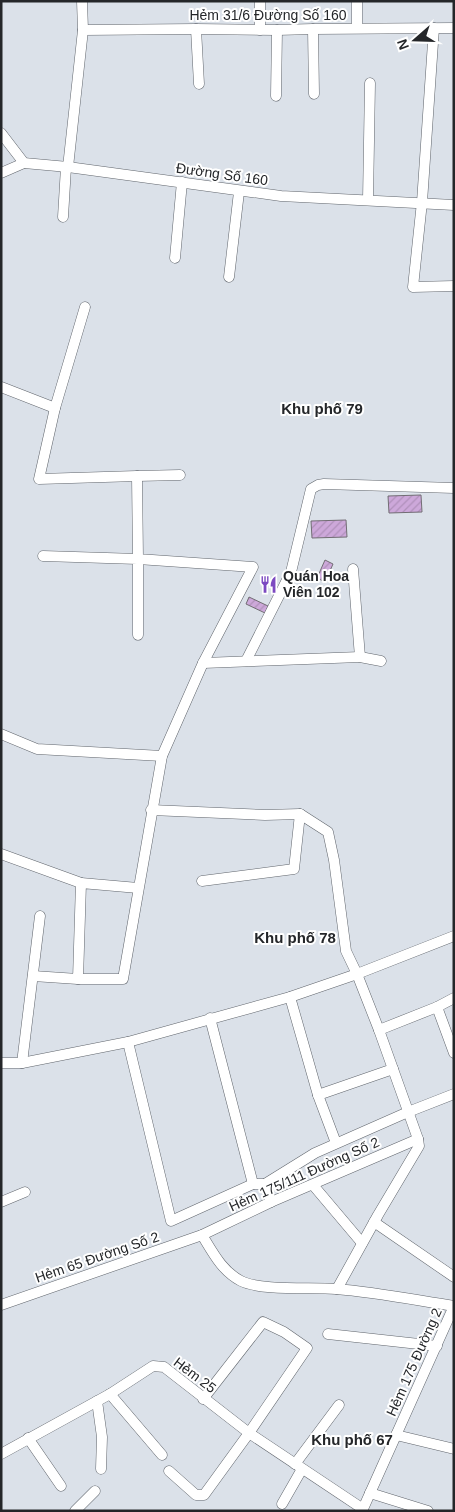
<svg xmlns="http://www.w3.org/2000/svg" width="455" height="1512" font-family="Arial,sans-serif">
	<defs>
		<pattern id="building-hatch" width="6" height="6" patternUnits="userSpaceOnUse" patternTransform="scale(1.25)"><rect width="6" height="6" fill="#cda8da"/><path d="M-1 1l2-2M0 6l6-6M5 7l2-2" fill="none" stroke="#b090bb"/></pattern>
	</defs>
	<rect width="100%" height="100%" fill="#dbe1e9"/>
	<g fill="url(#building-hatch)" stroke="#726d74">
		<path d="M421,495L422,512L389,513L388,496Z"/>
		<path d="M346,520L347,537L312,538L311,521Z"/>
		<path d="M325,560L333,564L325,582L317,578Z"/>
		<path d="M249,597L268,606L265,613L246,604Z"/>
	</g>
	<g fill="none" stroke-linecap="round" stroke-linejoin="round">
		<defs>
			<g id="minor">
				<path d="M357,1V28"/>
				<path d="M434,28L422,202L413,287L454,286"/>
				<path d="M196,29L199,84"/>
				<path d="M313,29L314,94"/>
				<path d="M83,30L196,29L277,30L313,29L454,28"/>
				<path d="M260,30V1"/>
				<path d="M276,96L277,30"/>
				<path d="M1,133L24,163L68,167L281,196L454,205"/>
				<path d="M68,167L83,30L82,1"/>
				<path d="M1,173L24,163"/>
				<path d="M368,200L370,83"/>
				<path d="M63,217L66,167"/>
				<path d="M175,258L182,182"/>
				<path d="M229,277L239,192"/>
				<path d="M1,387L55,408L39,479L137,476L138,559L253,567L203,663L162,756L123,979H78"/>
				<path d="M55,408L85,307"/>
				<path d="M137,476L180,475"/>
				<path d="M43,556L138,559V635"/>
				<path d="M353,569L360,657"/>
				<path d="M246,661L291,572L311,489L318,485L324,484L454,488"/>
				<path d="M203,663L360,657L381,661"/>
				<path d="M1,734L37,749L162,756"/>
				<path d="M151,810L265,815L300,814L294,869L202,881"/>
				<path d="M300,814L328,832L334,860L346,951L357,974L379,1030L418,1139L419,1146L378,1215L337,1289"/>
				<path d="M1,854L81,883"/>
				<path d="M40,916L22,1063L128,1042L290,997L357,974L454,936"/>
				<path d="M33,976L78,979L81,883L138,888"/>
				<path d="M290,997L318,1095L336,1143"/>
				<path d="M454,998L437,1007L454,1053"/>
				<path d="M210,1018L253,1184"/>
				<path d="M379,1030L437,1007"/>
				<path d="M128,1042L171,1221L253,1184H265"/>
				<path d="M1,1063H22"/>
				<path d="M318,1095L393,1069"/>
				<path d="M313,1185L362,1243"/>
				<path d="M1,1202L25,1192"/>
				<path d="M271,1202L265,1184L315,1153L408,1112L454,1094"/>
				<path d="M374,1222L454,1277"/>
				<path d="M202,1235C213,1253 222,1271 241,1281C261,1291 312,1287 336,1289C375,1292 415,1300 454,1306"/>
				<path d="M1,1305L202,1235L271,1202L418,1139"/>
				<path d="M328,1334L437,1346"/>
				<path d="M110,1394L162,1455"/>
				<path d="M97,1401L102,1437L101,1469"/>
				<path d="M396,1435L454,1449"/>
				<path d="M28,1438L61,1486"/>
				<path d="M1,1454L110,1394L153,1366L164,1367L249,1433L363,1509"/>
				<path d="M295,1464L339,1405"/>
				<path d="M169,1471L196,1495H204L249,1433L307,1348L284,1332L263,1322L203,1399"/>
				<path d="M370,1493L428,1511"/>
				<path d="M282,1504L302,1469"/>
				<path d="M75,1511L95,1491"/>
				<path d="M362,1511L454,1306"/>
			</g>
		</defs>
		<use href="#minor" stroke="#60656c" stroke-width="11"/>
		<use href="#minor" stroke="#fff" stroke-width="10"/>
	</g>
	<defs>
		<symbol id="restaurant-bare" viewBox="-9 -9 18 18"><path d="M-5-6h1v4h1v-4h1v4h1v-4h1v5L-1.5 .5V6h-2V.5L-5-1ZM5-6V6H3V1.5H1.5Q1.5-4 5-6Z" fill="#7c49c1" stroke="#fff" stroke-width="2.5" paint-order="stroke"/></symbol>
	</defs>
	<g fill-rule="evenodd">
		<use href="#restaurant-bare" x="256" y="572" width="25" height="25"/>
	</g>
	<g text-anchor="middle" stroke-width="4" stroke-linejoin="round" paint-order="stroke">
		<g font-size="14" fill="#242629" stroke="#fff">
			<text x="268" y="20">Hẻm 31/6 Đường Số 160</text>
			<text transform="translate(222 174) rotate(8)" y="5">Đường Số 160</text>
			<text transform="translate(304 1174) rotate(-24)" y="5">Hẻm 175/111 Đường Số 2</text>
			<text transform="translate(97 1257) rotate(-19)" y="5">Hẻm 65 Đường Số 2</text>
			<text transform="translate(414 1362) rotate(-66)" y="5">Hẻm 175 Đường 2</text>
			<text transform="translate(195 1375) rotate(37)" y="5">Hẻm 25</text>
		</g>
		<g font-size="14" font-weight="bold" fill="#242629" stroke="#fff" text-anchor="start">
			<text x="283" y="581">Quán Hoa<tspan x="283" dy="16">Viên 102</tspan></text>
		</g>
		<g font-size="15" font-weight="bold" fill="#242629" stroke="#fff">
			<text x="322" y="414">Khu phố 79</text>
			<text x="295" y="943">Khu phố 78</text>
			<text x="352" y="1445">Khu phố 67</text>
		</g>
	</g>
	<rect width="455" height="1512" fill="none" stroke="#242629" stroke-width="5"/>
	<g transform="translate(415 40) rotate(250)" stroke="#ffffff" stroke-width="4" paint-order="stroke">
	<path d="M0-4L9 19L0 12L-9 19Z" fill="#242629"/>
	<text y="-8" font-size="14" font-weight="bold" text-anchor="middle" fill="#242629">N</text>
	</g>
</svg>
